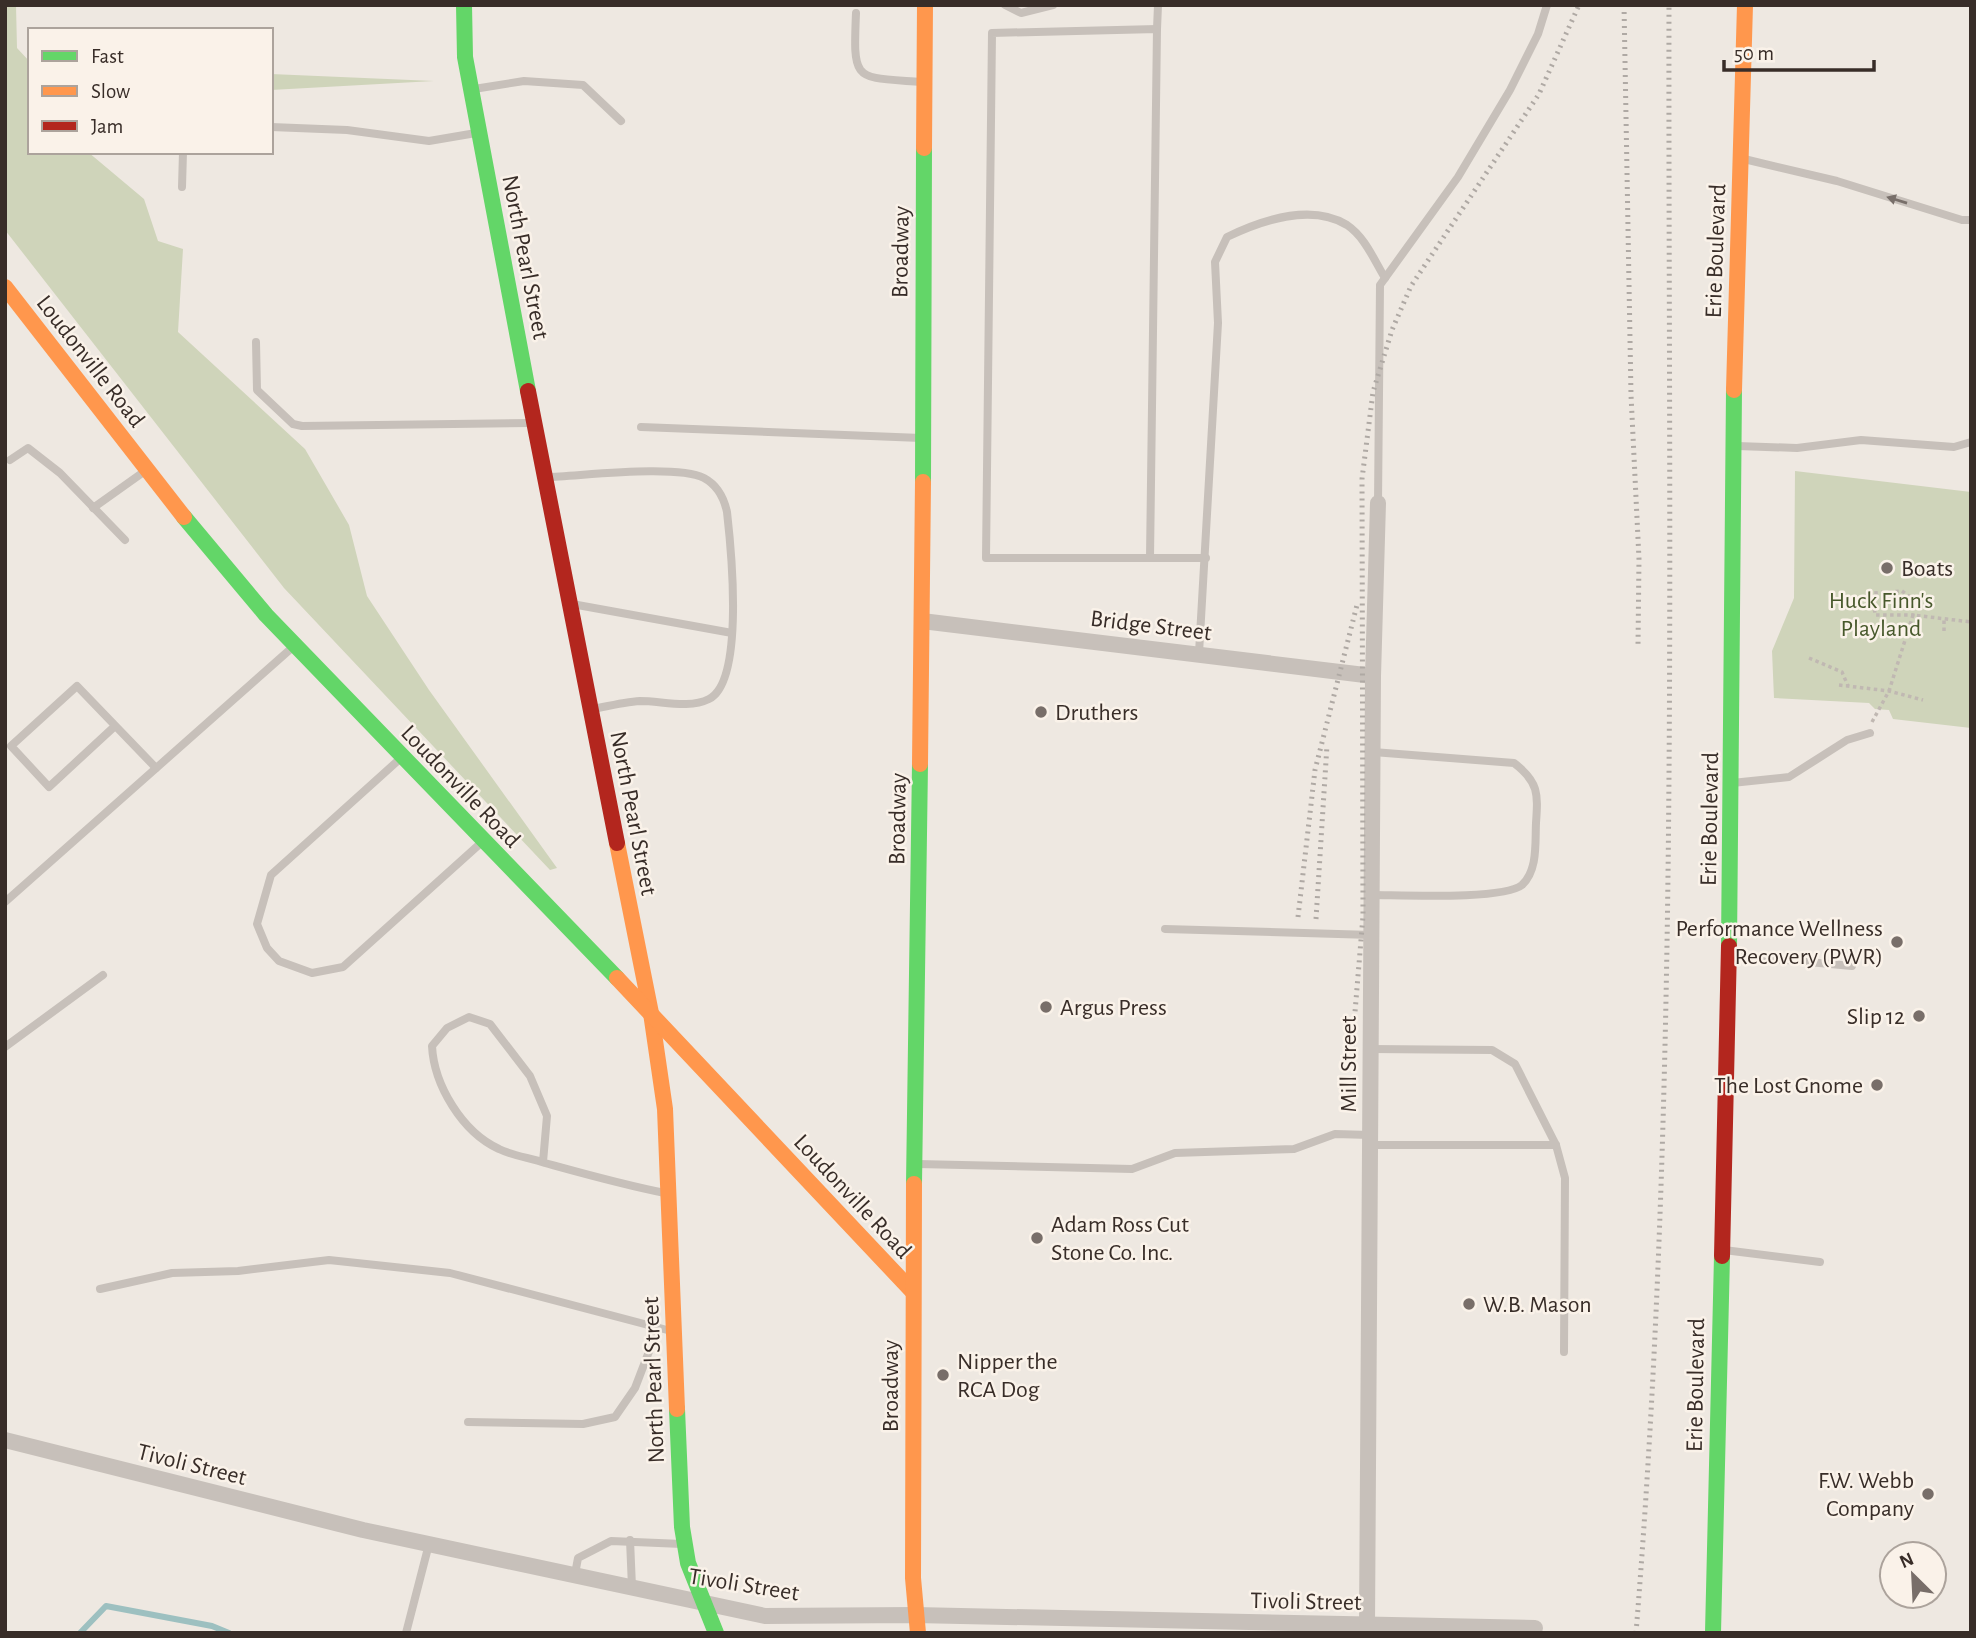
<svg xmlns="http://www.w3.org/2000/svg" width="1976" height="1638" font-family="'Alegreya Sans',sans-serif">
	<rect width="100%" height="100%" fill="#eee8e1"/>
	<g fill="#cfd4ba">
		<path d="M5,5H16L17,48L30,62V152H88L144,199L158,241L183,249L178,332L305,449L349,525L367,596L429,690L557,868L550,870L284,588L5,230Z"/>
		<path d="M271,74L434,81L271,90Z"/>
		<path d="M1795,471L1971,492V728L1893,719L1889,710L1875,709L1869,703L1774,698L1772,651L1794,598Z"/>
	</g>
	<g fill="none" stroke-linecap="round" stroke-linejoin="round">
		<path stroke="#9dc0c0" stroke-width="6" d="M80,1633L106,1606L212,1626L229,1633"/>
		<g stroke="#c0b8b2" stroke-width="3.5" stroke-dasharray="3.5 3.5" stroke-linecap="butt">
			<path d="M1902,591L1913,599V615H1875L1873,593Z"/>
			<path d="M1944,631V619"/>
			<path d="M1809,658L1842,672L1848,686"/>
			<path d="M1839,685L1889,691L1923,700"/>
			<path d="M1872,722L1889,691L1913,615L1971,622"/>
		</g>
		<g stroke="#c7c0ba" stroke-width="8">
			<path d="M1005,5L1021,13L1053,5"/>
			<path d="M856,13C853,83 854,77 921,82"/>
			<path d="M1157,29L1158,5"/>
			<path d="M474,89L524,81L583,85L621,121"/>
			<path d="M271,127L347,130L429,141L476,133"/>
			<path d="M1744,159L1837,181L1962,220H1971"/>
			<path d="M182,187L183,152"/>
			<path d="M256,342L257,390L293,424L302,426L531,423"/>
			<path d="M641,427L921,438"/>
			<path d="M1737,446L1797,448L1861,440L1954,447L1971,442"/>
			<path d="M10,460L28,448L60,473L125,540"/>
			<path d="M547,477C582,476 676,464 704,478C717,485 724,498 727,512C731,547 745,681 709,699C689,709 662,701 640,701C625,702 608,706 593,709"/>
			<path d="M1378,503L1380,285L1458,177L1510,90L1538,34L1547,5"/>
			<path d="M93,508L145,471"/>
			<path d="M1150,558L1157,29L992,33L986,558H1206"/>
			<path d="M572,604L732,633"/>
			<path d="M1199,653L1218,323L1215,262L1227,237C1260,221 1311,203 1347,225C1365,237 1374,260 1385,278"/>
			<path d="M115,726L49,787L11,746L77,686L156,768"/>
			<path d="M402,757L271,875L257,924L267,948L279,961L312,973L343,967L482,842"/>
			<path d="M1732,783L1789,777L1847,740L1870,733"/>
			<path d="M1372,895C1400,895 1504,900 1522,885C1538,870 1535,843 1536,823C1538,794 1539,782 1514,763L1373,752"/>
			<path d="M5,902L294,646"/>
			<path d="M1165,929L1372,935"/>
			<path d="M1733,955L1852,966"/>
			<path d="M5,1047L103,975"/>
			<path d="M1371,1049L1492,1050L1515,1064L1556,1145L1565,1178L1564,1352"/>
			<path d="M1370,1145H1556"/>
			<path d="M543,1162L547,1116L530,1076L490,1024L469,1017L447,1028L432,1046C434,1085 462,1132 499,1149C513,1156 531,1158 545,1163C585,1174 624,1185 665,1193"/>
			<path d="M917,1164L1132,1169L1175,1153L1294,1149L1335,1134L1370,1135"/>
			<path d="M1724,1250L1820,1262"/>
			<path d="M100,1289L172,1273L238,1271L329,1260L450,1273L671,1331"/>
			<path d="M468,1422L583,1424L615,1417L635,1388L658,1328"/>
			<path d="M630,1540L632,1587"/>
			<path d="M575,1574L578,1558L611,1541L682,1544"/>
			<path d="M406,1633L429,1544"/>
		</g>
		<g stroke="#c7c0ba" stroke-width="16">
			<path d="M922,621L1373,676"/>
			<path d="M5,1440L363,1530L765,1616L915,1615L1535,1628"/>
			<path d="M1367,1626L1373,676L1378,503"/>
		</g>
		<g stroke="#63d668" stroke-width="16">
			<path d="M464,5L465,57L528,391"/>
			<path d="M923,482L924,148"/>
			<path d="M184,517L266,615L617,978"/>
			<path d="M1729,946L1734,390"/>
			<path d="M914,1184L920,764"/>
			<path d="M677,1409L682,1527L688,1563L716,1633"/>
			<path d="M1713,1633L1722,1256"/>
		</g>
		<g stroke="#ff974d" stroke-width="16">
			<path d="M924,148L925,5"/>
			<path d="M5,287L184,517"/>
			<path d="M1734,390L1745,5"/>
			<path d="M920,764L923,482"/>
			<path d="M617,843L651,1013L665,1109L677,1409"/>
			<path d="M617,978L913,1292"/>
			<path d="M914,1184L913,1578L918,1633"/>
		</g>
		<g stroke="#b3261e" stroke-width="16">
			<path d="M528,391L617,843"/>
			<path d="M1722,1256L1729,946"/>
		</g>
		<g stroke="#afa9a4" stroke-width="5" stroke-dasharray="2 5" stroke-linecap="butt">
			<path d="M1624,5L1631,395L1639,559L1638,645"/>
			<path d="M1298,917L1315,770L1357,605"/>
			<path d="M1316,919L1327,745"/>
			<path d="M1351,1060L1363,916L1362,479L1373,392L1392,330L1411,286L1539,94L1579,5"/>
			<path d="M1636,1633C1680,1091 1668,548 1669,5"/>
		</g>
	</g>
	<defs><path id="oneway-solid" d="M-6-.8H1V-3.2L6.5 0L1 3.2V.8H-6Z" transform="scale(1.75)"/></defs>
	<use fill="#786f6a" href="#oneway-solid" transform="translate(1897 200) rotate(-163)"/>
	<g fill="#786e69" stroke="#faf2e9" stroke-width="2.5">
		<circle cx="1887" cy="568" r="7"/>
		<circle cx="1041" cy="712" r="7"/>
		<circle cx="1897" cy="942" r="7"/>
		<circle cx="1046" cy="1007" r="7"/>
		<circle cx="1919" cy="1016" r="7"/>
		<circle cx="1877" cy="1085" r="7"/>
		<circle cx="1037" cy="1238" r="7"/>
		<circle cx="1469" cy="1304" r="7"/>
		<circle cx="943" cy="1375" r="7"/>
		<circle cx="1928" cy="1494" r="7"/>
	</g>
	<g text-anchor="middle" stroke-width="5" stroke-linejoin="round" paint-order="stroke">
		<g font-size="24" fill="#382d28" stroke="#faf2e9">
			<text transform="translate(1715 251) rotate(-88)" y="8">Erie Boulevard</text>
			<text transform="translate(900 252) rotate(-89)" y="8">Broadway</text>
			<text transform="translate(526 257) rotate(79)" y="8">North Pearl Street</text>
			<text transform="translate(91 361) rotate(52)" y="8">Loudonville Road</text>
			<text transform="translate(1151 625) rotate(7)" y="8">Bridge Street</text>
			<text transform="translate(461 786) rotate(46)" y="8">Loudonville Road</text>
			<text transform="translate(634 813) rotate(79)" y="8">North Pearl Street</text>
			<text transform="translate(897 819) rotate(-89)" y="8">Broadway</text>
			<text transform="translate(1709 819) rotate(-89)" y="8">Erie Boulevard</text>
			<text transform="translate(1348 1064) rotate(-90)" y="8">Mill Street</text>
			<text transform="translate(853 1196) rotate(47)" y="8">Loudonville Road</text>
			<text transform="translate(653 1380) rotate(-92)" y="8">North Pearl Street</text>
			<text transform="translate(1695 1385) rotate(-89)" y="8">Erie Boulevard</text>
			<text transform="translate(890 1386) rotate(-90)" y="8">Broadway</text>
			<text transform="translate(192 1464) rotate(14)" y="8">Tivoli Street</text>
			<text transform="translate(744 1584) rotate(9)" y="8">Tivoli Street</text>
			<text transform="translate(1306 1601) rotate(1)" y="8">Tivoli Street</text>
		</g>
		<g font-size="24" fill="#382d28" stroke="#faf2e9" text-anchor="start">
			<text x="1901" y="576">Boats</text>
			<text x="1055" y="720">Druthers</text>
			<text x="1883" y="936" text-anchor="end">Performance Wellness<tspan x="1883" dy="28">Recovery (PWR)</tspan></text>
			<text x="1060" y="1015">Argus Press</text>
			<text x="1905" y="1024" text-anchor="end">Slip 12</text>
			<text x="1863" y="1093" text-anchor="end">The Lost Gnome</text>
			<text x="1051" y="1232">Adam Ross Cut<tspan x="1051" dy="28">Stone Co. Inc.</tspan></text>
			<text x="1483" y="1312">W.B. Mason</text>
			<text x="957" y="1369">Nipper the<tspan x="957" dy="28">RCA Dog</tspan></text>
			<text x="1914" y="1488" text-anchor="end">F.W. Webb<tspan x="1914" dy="28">Company</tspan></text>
		</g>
		<g font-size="24" fill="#47582b" stroke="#faf2e9">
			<text x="1881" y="608">Huck Finn's<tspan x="1881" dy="28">Playland</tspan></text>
		</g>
	</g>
	<rect width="1976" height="1638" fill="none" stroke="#382d28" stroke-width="14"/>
	<rect x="28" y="28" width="245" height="126" fill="#faf2e9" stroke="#aca39c" stroke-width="2"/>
	<rect x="42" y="51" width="35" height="10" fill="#63d668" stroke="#aca39c" stroke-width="2"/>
	<text x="91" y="63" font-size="21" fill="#382d28">Fast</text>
	<rect x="42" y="86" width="35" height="10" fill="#ff974d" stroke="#aca39c" stroke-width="2"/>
	<text x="91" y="98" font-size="21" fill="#382d28">Slow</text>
	<rect x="42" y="121" width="35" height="10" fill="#b3261e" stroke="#aca39c" stroke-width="2"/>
	<text x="91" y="133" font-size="21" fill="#382d28">Jam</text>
	<g transform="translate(1913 1575) rotate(336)"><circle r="33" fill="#faf2e9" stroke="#aca39c" stroke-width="2"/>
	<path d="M0-5L12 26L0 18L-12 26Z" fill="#786e69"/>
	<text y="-10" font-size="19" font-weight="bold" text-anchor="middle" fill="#382d28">N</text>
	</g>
	<path d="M1724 60v10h150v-10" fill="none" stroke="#382d28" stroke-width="3.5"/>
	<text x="1734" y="60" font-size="21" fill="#382d28" stroke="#faf2e9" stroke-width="5" paint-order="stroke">50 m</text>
</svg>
